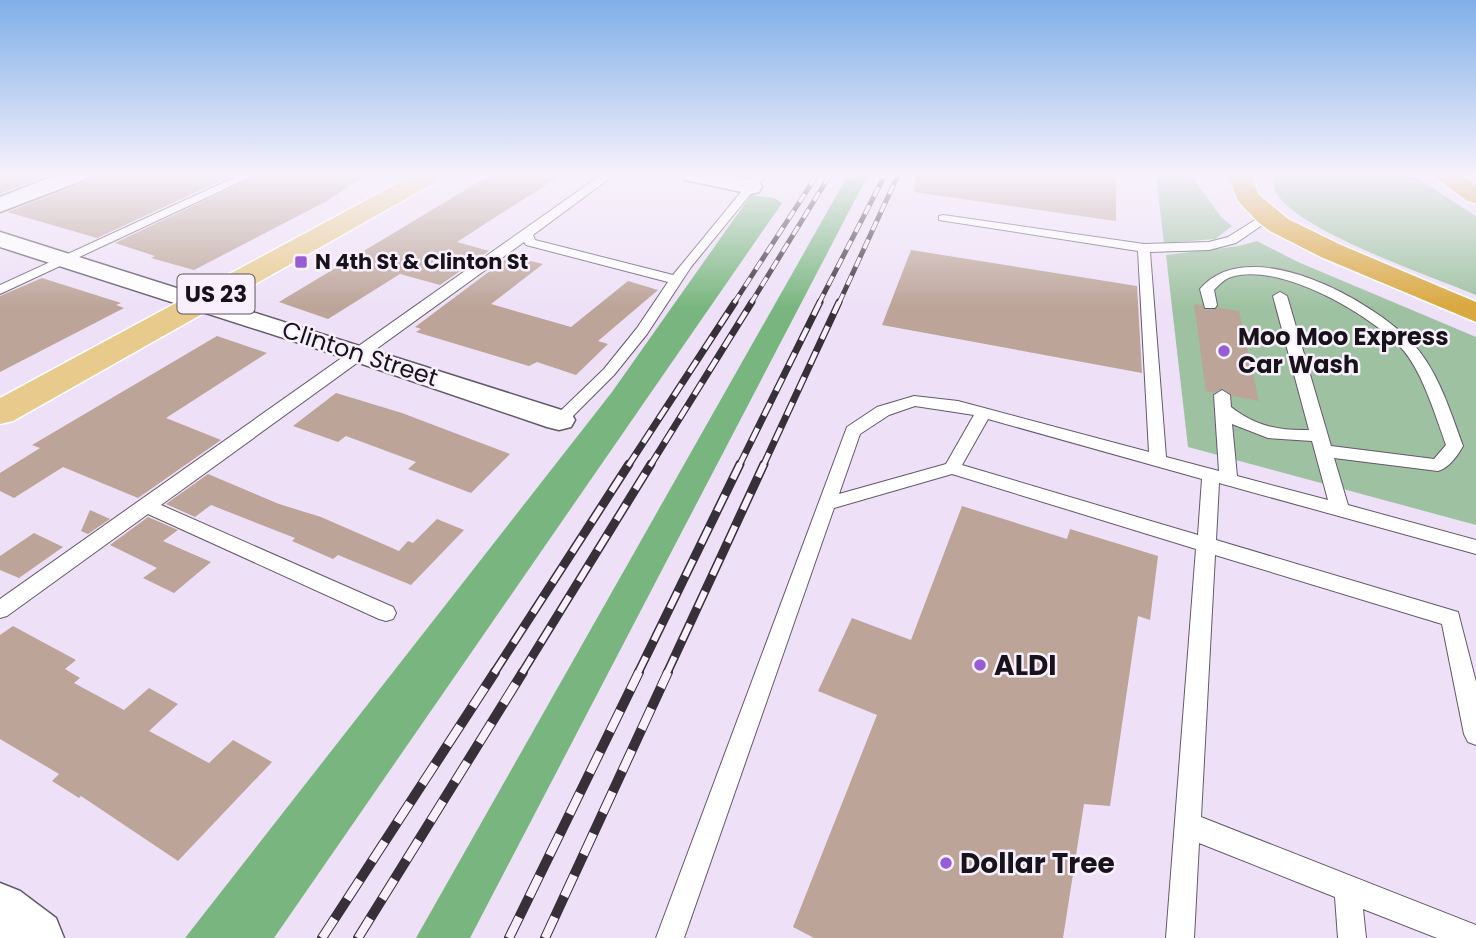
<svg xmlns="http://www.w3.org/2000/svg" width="1476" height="938" font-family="Poppins,sans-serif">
	<rect width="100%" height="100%" fill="#eee1f7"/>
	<g fill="#9ec2a1">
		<path d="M1156,175H1194L1196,182L1221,217L1232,226L1215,239L1164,243Z"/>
		<path d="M1274,175H1412L1476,216V295C1430,276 1305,233 1278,196C1274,190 1274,182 1274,175Z"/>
		<path d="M1257,241L1298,262L1476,337V525L1188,447L1166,255L1239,246Z"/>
	</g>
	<g fill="#79b67f">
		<path d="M848,175H868L470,938H416Z"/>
		<path d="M751,195L774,198L782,203L274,938H185L612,392Z"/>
	</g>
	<g fill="#bca498">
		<path d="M0,175H48L0,194Z"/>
		<path d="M88,175H233L97,238L7,212L85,182Z"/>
		<path d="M258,175H367L325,202L194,270L151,258L155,256L115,243Z"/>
		<path d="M490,175H561L457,242L489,251L440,285L400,274L328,319L279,302Z"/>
		<path d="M915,175H1116V221L914,192Z"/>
		<path d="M911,250L1137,286L1142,373L882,325Z"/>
		<path d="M510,256L543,264L491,304L571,327L628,281L658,290L598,341L608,344L576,375L537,362L529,366L416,332L421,329L415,327Z"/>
		<path d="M42,278L121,303L116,305L124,308L0,372V296Z"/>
		<path d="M1194,304L1202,305L1205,311L1218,308L1239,311L1259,401L1233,396L1223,388L1213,393L1206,391Z"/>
		<path d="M217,336L267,353L166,418L221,440L138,498L63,467L14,498L0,491V473L40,448L32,445Z"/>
		<path d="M336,393L402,413L510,454L471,493L408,469L416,462L346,436L338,442L293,426Z"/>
		<path d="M208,474L279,504L321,517L399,551L408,541L413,543L437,519L464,530L411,585L338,555L333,559L292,541L295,538L211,505L195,517L166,504Z"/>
		<path d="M962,506L1067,539L1070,529L1158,556L1150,620L1138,616L1110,806L1084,804L1063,938H814L793,927L877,715L818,691L852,618L911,640Z"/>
		<path d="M90,510L110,519L88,534L81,531Z"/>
		<path d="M148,517L178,530L163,541L211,562L174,593L143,578L157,568L110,545Z"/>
		<path d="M34,533L63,547L19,578L0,570V556Z"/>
		<path d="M13,626L76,660L65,669L80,678L74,683L124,710L149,688L178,704L149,731L209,763L233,740L272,762L178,861L81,796L79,798L52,781L59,774L0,739V635Z"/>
	</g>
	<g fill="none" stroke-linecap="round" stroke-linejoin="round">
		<defs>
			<g id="lane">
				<path d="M240,175H255L0,294V285Z"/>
				<path d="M601,175H614L533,235L535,240L673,275L755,175H766L691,267L647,334L614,375L565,424L559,425L551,420L604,369L637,328L668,282L526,245L524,242L161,505L393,607L396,613L393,619L386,621L379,619L148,514L7,616L0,618V599Z"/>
				<path d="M943,215L1144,244L1209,242L1228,237L1263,215H1271V219L1236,243L1209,250L1150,252L1166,457L1219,471L1214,395L1222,390L1230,395L1231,407C1255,426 1279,431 1309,430L1273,296L1280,292L1287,296L1331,446L1434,459L1446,445C1436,417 1423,374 1404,351C1374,316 1279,261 1231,277C1224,279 1219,285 1214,290L1217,305L1215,308H1205L1200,289C1249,231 1375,301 1414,345C1438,371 1451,413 1463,446C1458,455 1449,468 1438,471L1334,458L1348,505L1476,540V554L1219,483L1216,540L1458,612L1476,682V745L1468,742L1464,734L1442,624L1215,555L1201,817L1476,925V938H1437L1363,909L1366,938H1338L1335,897L1199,843L1194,938H1166L1196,549L952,474L834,508L684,938H656L847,427L877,407L914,396L958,401L1149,452L1138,251L939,220V216ZM915,406L974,415L946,464L839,494L860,434L889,415ZM988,419L1202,479L1198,535L962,465ZM1232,424L1268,438L1312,441L1328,500L1237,476Z"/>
			</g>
			<g id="street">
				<path d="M56,175H86L84,180L0,212V197Z"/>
				<path d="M683,175H726L759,182L762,187L759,192L751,194L685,180Z"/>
				<path d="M0,232L571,413L575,420L571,427L559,430L547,427L324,351L0,247Z"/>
				<path d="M0,883L20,891L56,918L64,938H0Z"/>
			</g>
			<path id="primary" d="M413,175H442L439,180L13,421L0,424V398Z"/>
			<g id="highway">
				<path d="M1228,175H1252L1258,194L1288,219L1341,245L1476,302V322L1321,257L1270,231L1258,222L1238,201Z"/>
				<path d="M1433,175H1461L1476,185V203L1467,201Z"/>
			</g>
		</defs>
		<use href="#lane" stroke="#64586b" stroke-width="2"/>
		<use href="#street" stroke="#64586b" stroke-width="3"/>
		<use href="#primary" stroke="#fff" stroke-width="3"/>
		<use href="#highway" stroke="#fff" stroke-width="3"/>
		<use href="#lane" fill="#fff" fill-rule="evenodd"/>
		<use href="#street" fill="#fff" fill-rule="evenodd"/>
		<use href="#primary" fill="#e8cb8c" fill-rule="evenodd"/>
		<use href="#highway" fill="#d9a83f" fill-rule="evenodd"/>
		<defs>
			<g id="rail-far3">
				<path d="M734,303L817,175"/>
				<path d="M751,303L830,175"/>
				<path d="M819,303L885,175"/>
				<path d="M839,303L898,175"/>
			</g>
			<g id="rail-far2">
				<path d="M628,466L735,302"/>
				<path d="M650,466L752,302"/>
				<path d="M739,466L820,302"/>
				<path d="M763,466L839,302"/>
			</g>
			<g id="rail-far1">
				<path d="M494,673L629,464"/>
				<path d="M522,673L651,464"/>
				<path d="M638,673L740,464"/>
				<path d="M667,673L764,464"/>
			</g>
			<g id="rail">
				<path d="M322,938L495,672"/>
				<path d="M358,938L523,672"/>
				<path d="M509,938L639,672"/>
				<path d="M545,938L668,672"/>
			</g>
		</defs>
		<use href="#rail-far3" stroke="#363039" stroke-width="5"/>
		<use href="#rail-far2" stroke="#363039" stroke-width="7"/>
		<use href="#rail-far1" stroke="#363039" stroke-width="9"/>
		<use href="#rail" stroke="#363039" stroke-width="10"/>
		<use href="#rail-far3" stroke="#f9f0fe" stroke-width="3.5" stroke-dasharray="10" stroke-linecap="butt"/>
		<use href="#rail-far2" stroke="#f9f0fe" stroke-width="4.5" stroke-dasharray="14" stroke-linecap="butt"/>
		<use href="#rail-far1" stroke="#f9f0fe" stroke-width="6" stroke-dasharray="18" stroke-linecap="butt"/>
		<use href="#rail" stroke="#f9f0fe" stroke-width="8" stroke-dasharray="23" stroke-linecap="butt"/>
	</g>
	<linearGradient id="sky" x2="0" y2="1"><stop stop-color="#7fafe8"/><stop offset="0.57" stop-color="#f7f2fb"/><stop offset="1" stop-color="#f7f2fb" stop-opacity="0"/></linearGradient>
	<rect width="1476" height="307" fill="url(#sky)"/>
	<g fill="#975dd5" stroke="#f9f0fe" stroke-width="2.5">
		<rect x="294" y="255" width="14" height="14" rx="3.5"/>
		<circle cx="1224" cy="351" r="7"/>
		<circle cx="980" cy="665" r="7"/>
		<circle cx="946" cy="863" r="7"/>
	</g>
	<g text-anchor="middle" stroke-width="5" stroke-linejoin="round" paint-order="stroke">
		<g font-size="21" font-weight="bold" fill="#18131a" stroke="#f9f0fe" text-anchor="start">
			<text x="315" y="269">N 4th St &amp; Clinton St</text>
		</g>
		<rect fill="#f9f0fe" stroke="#5c555e" stroke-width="2" x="177.5" y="274.5" width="77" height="39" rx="5"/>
		<g font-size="23" font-weight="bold" fill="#18131a">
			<text x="216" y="302">US 23</text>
		</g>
		<g font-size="24" font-weight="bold" fill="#18131a" stroke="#f9f0fe" text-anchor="start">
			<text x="1238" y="345">Moo Moo Express<tspan x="1238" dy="28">Car Wash</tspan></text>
		</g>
		<g font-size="24" fill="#18131a" stroke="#f9f0fe">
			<text transform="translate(360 354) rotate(18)" y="8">Clinton Street</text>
		</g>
		<g font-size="28" font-weight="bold" fill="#18131a" stroke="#f9f0fe" text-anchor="start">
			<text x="994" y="675">ALDI</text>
			<text x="960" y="873">Dollar Tree</text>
		</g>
	</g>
</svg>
